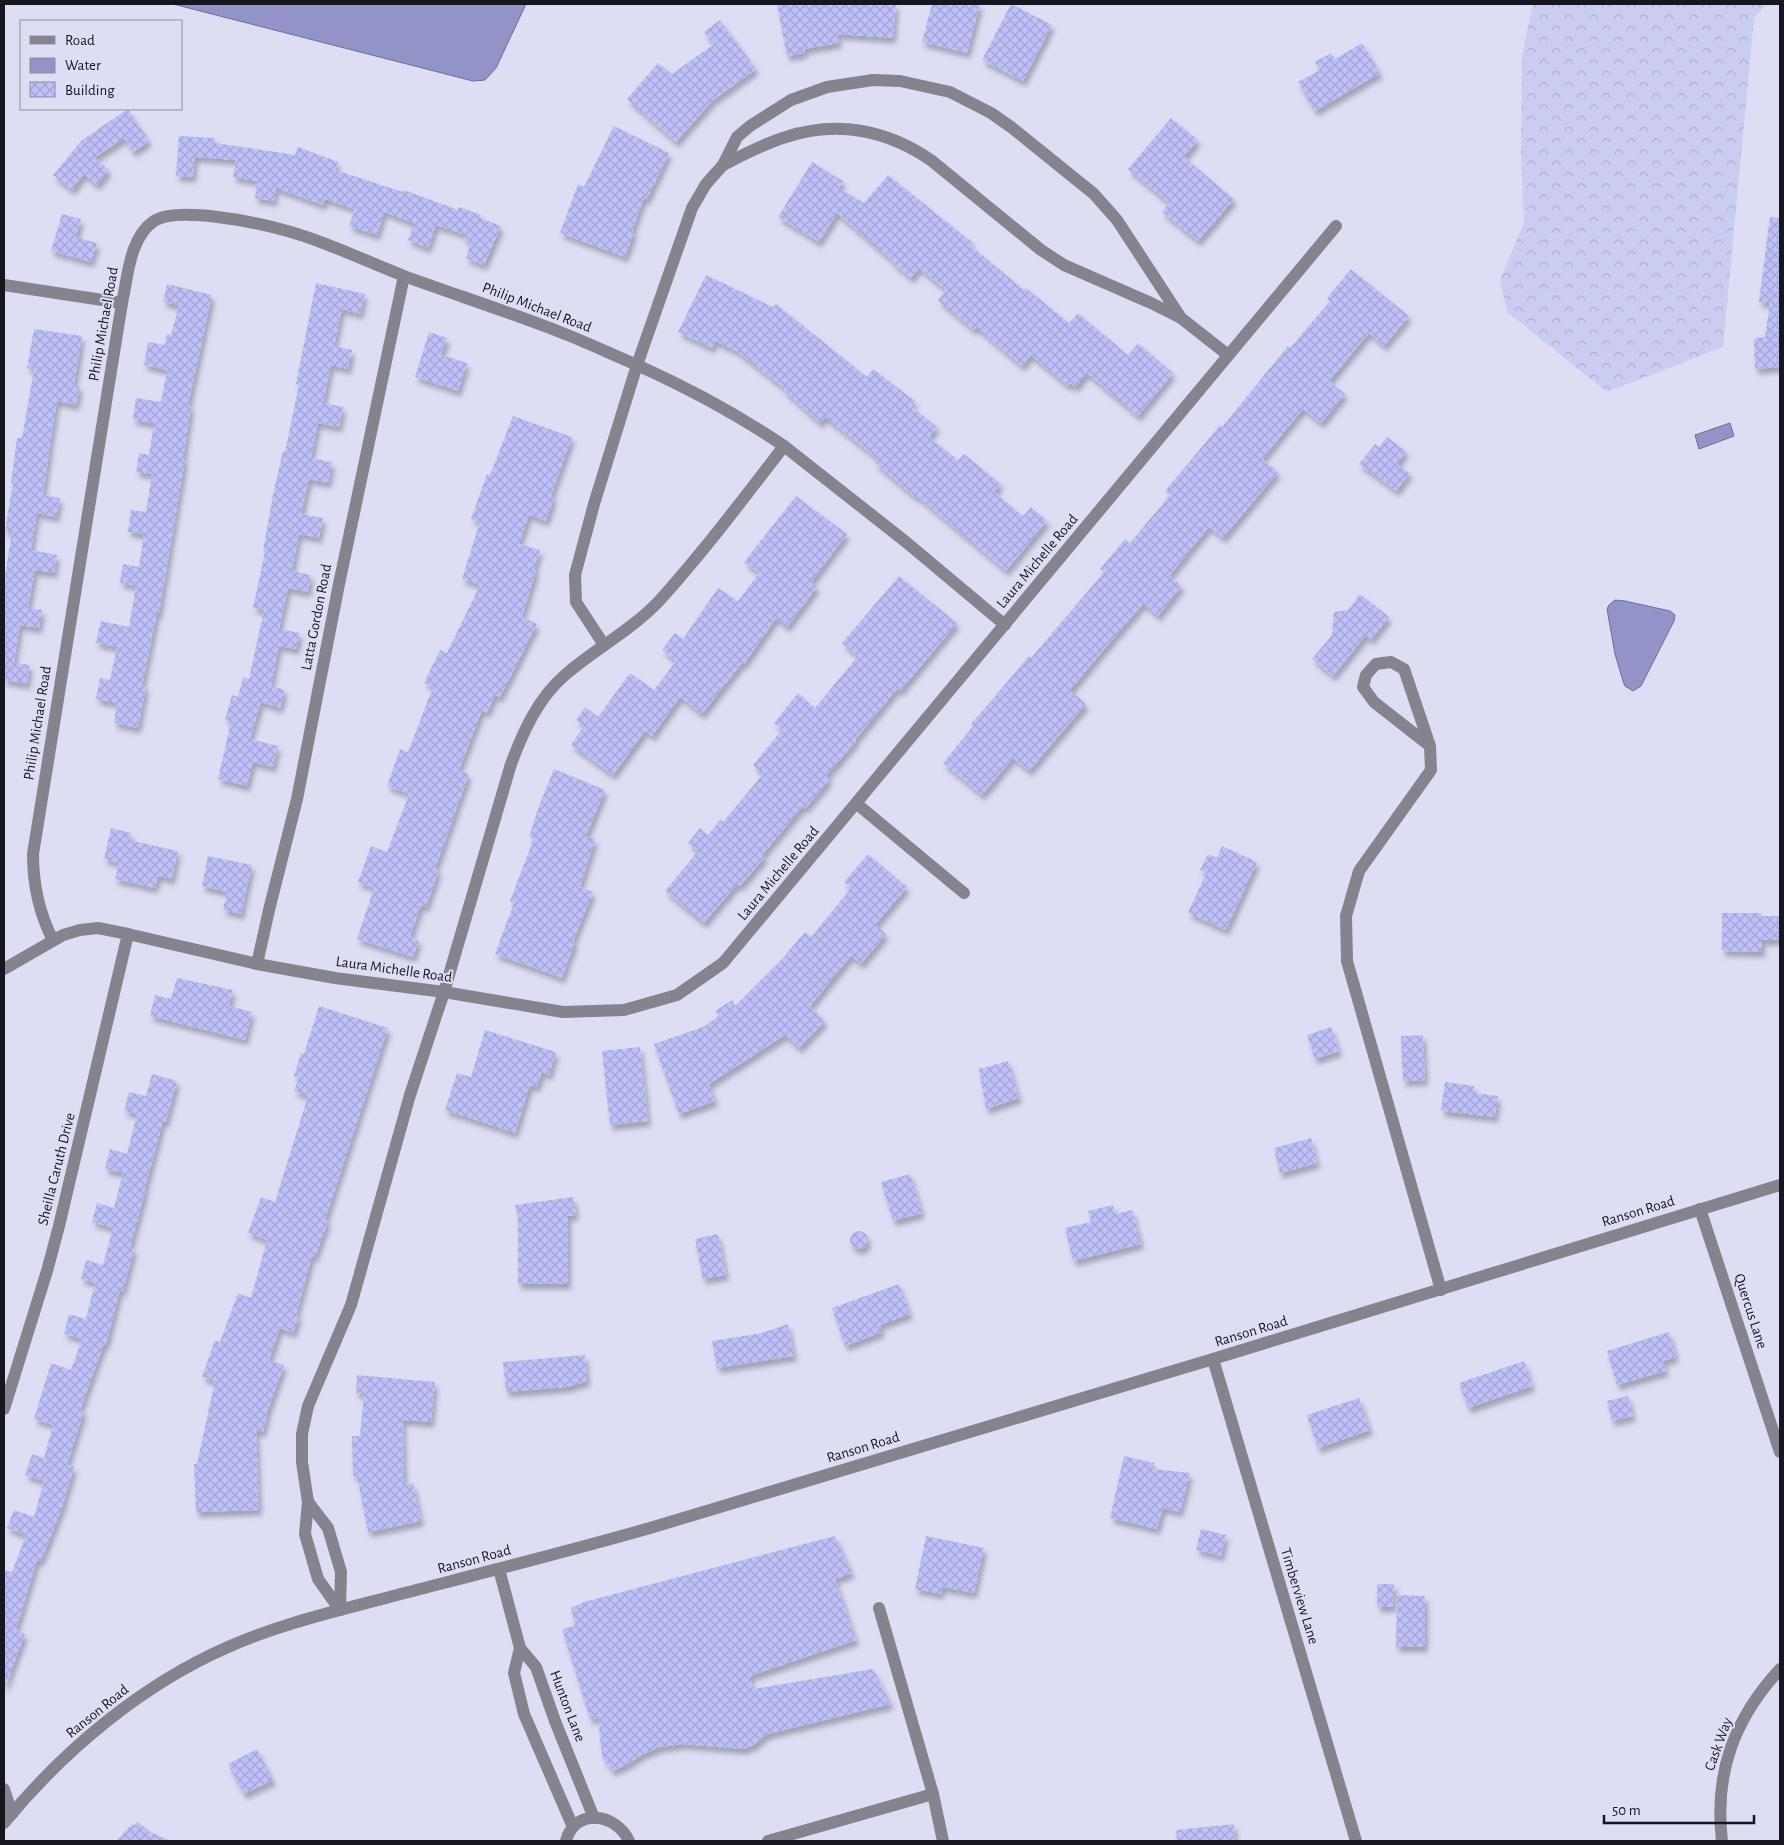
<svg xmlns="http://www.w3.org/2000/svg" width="1784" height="1845" font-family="'Alegreya Sans',sans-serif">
	<defs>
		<pattern id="forest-crowns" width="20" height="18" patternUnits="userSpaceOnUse" patternTransform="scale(1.25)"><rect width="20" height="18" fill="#cbccf1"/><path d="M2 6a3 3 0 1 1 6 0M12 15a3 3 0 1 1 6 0" fill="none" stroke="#aeaece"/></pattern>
		<pattern id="building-cross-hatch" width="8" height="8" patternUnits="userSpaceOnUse" patternTransform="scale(1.25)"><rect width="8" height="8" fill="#bfc0f7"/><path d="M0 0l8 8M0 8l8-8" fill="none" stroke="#a3a4d3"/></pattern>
		<filter id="shadow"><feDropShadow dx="3" dy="5.5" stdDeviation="2.5" flood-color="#0004"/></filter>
	</defs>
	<rect width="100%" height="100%" fill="#dddef4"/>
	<path fill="url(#forest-crowns)" d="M1533,4H1766L1754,18L1723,347L1607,392L1507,312L1500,280L1524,223L1521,153L1522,55Z"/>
	<g fill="#9393c7" stroke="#6e6e94">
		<path d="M173,4H526L496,68L485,80L473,81Z"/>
		<path d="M1730,423L1734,436L1699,449L1695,435Z"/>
		<path d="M1615,600L1625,601L1670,611L1675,615L1674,621L1641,686L1633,691L1625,686L1623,681L1615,654L1607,609L1609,605Z"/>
	</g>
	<g fill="url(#building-cross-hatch)" filter="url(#shadow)">
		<path d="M777,4H896L893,38L837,34L839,43L804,49L805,53L787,56Z"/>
		<path d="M932,4H980L967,53L922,42Z"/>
		<path d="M1011,4L1052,25L1023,81L982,60Z"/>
		<path d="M720,20L756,69L712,101L676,142L627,99L658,63L672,74L714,44L704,32Z"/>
		<path d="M1362,43L1380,73L1315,111L1298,82L1320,70L1315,62L1331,53L1335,59Z"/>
		<path d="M128,109L149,141L133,152L124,138L94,158L109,170L97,185L84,174L72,190L53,175L82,140Z"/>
		<path d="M1171,118L1198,140L1184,157L1234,199L1198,241L1162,212L1169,203L1128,169Z"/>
		<path d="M614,126L669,153L647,199L644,198L632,231L634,232L625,257L560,233L578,184L584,187Z"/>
		<path d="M179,136L215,138V143L295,155L298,147L338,162L335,170L403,192L404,190L458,210L459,207L481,215L480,218L501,226L484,265L466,258L471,243L464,240L466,235L436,225L428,248L408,240L414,223L384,212L377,235L349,226L355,209L325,199L323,205L276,188L274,201L255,198L257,181L233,177L236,160L195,157L193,177L176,176Z"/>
		<path d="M812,162L843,181L839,188L864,203L888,175L973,243L971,246L1024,290L1026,288L1069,323L1078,313L1128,355L1138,343L1173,373L1138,416L1087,373L1075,387L1070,383L1068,386L1031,355L1022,366L976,327L974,330L938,300L946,290L919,268L911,278L894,264L895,263L837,213L819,242L778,217Z"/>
		<path d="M62,214L81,219L76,237L97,243L91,262L51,251Z"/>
		<path d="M1770,217L1780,218V367L1755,369L1754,339L1756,338L1765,337L1770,303L1759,302Z"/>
		<path d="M1351,269L1409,316L1384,346L1369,333L1329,381L1345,394L1321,423L1303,409L1262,459L1278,472L1223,538L1209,527L1169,576L1182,586L1158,616L1143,604L1111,641L1070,690L1086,704L1029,771L1013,758L982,795L943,763L973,726L971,724L996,695L1029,656L1031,658L1104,572L1100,569L1125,539L1130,543L1170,495L1165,491L1220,425L1222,427L1288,346L1290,348L1330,301L1327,298Z"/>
		<path d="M706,275L773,307L776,304L867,377L873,369L915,401L911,406L937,427L929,437L958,460L964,454L1001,484L994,492L1023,516L1031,507L1047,521L1006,571L917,496L916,498L896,481L875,463L878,459L825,417L820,423L784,391L785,389L738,352L715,341L712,348L678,332Z"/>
		<path d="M316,283L365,294L360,314L342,309L334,346L352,350L348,369L331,365L323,403L343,407L339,427L318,423L311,458L332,462L328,483L309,479L301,514L323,518L319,538L299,534L292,571L311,575L308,592L288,588L279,629L300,633L296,649L279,646L271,686L285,690L280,708L261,702L250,739L278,746L273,767L253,762L247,786L218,779L231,722L225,720L232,695L238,697L243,677L249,679L264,610L253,608L265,552L263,551L273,495L283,451L285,452L299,385L296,384Z"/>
		<path d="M167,284L212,295L188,406H191L183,460H185L159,613H157L142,686H146L138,728L114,723L117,703L96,699L100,678L110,680L117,647L96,643L101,621L129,627L136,586L120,583L123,564L139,567L144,534L128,532L131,510L146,512L152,474L136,472L139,453L149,455L154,423L133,420L136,398L161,402L167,370L144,365L148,342L165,345L167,334L171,335L179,305L163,302Z"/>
		<path d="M34,329L82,336L74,385L80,386L76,405L57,401L51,439L43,495L60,498L56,517L37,513L31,550L57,555L54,573L35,570L28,608L42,610L39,628L20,625L14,663L30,665L27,684L4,680V582L12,532L5,531L13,483H11L17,438H22L34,369L27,368Z"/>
		<path d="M429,332L447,338L441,355L467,363L458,391L415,377Z"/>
		<path d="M513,416L572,437L551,496L554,497L546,521L529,515L519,544L540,550L534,570L536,571L522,617L537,624L500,697L495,695L487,713L482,710L459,770L469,774L435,869L439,870L426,907L421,905L410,937L419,940L413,957L357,939L374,888L358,882L371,846L387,852L409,794L387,786L400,749L408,752L433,687L424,683L440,650L447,653L480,585L462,579L480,522L471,519L487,474L490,475Z"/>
		<path d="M1387,437L1406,451L1397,464L1410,473L1396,491L1359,464L1375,444L1379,447Z"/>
		<path d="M796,496L847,534L811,582L817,587L787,627L776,618L744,664L742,663L702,714L680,697L652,736L645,731L613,775L571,745L584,726L576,720L585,707L598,717L630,673L654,690L676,661L662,650L675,633L683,639L718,588L738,601L759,573L744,562Z"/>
		<path d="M899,576L957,623L900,691L897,689L855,740L856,741L826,776L830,779L805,809L803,806L762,855L765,857L740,886L737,884L704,923L665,891L698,851L688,843L700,828L708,835L720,820L723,822L763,774L753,765L782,730L774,723L798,693L815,708L858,656L842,643Z"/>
		<path d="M1360,594L1389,617L1371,640L1366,635L1333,676L1312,659L1332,635L1334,612L1348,610Z"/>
		<path d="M554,769L605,790L586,836L595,839L580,887L593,892L573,941L575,942L562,978L495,954L514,903L510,901L534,838L529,837L539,806Z"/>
		<path d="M111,828L131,833L129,840L178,851L172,879L158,876L155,888L115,879L119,863L104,859Z"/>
		<path d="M1222,846L1257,862L1226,930L1188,913L1206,873L1200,870L1208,854L1217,858Z"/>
		<path d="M868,854L907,887L875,925L886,934L861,964L851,956L810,1006L825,1021L799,1048L785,1035L709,1084L715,1101L679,1114L654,1044L703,1027L719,1016L715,1011L732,1000L735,1006L783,958L805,932L811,937L851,888L844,882Z"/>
		<path d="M208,856L252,865L241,914L223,910L227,892L202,886Z"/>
		<path d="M1722,913H1761V916H1780V940H1762V952L1722,951Z"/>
		<path d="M177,978L233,990L229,1006L252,1012L245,1040L150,1016L155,995L171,999Z"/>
		<path d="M319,1006L388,1028L325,1220L328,1221L315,1257L312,1256L296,1315L299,1316L293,1333L280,1328L269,1360L284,1365L268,1410L263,1432L256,1430L259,1510L196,1512L194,1464H197L215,1381L202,1377L215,1340L220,1342L238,1293L251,1298L267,1240L248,1233L261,1197L275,1202L308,1096L294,1091L299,1077L294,1076L301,1053L304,1054Z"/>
		<path d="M1331,1027L1339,1051L1315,1059L1307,1035Z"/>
		<path d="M485,1030L556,1052L549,1075L542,1072L537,1087L530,1085L515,1133L445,1110L457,1073L471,1077Z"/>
		<path d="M1423,1035L1425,1080L1403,1081L1401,1036Z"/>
		<path d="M640,1047L648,1121L610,1125L602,1051Z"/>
		<path d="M1008,1061L1019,1098L986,1109L979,1069Z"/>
		<path d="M152,1074L177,1081L166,1122L163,1121L144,1192H145L130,1248L134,1249L123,1291L120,1290L106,1345L104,1344L80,1410L84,1411L67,1465L74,1467L62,1508L41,1561L37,1560L16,1630L25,1634L5,1687L4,1686V1570L12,1572L26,1535L7,1528L14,1510L34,1517L44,1481L25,1475L32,1454L44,1458L53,1425L34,1419L51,1363L71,1370L82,1339L64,1334L69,1314L86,1319L95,1283L81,1279L86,1260L103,1265L113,1228L92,1222L97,1203L114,1208L123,1173L105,1169L110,1149L127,1154L137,1114L124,1111L129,1092L146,1096Z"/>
		<path d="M1445,1082L1474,1086L1473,1093L1498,1096L1495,1117L1441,1111Z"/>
		<path d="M1311,1138L1317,1163L1280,1173L1274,1148Z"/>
		<path d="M910,1174L922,1213L893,1221L881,1182Z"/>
		<path d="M573,1197L576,1215L568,1216V1284H518V1218L515,1205Z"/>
		<path d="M1113,1205L1115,1214L1132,1210L1141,1244L1073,1261L1065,1228L1091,1222L1088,1211Z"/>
		<circle cx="859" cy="1240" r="9"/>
		<path d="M718,1234L726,1275L703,1279L695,1239Z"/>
		<path d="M899,1284L910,1314L880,1325L882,1332L845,1346L832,1308Z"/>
		<path d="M788,1324L794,1356L717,1368L712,1341L762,1333Z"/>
		<path d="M1669,1332L1676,1357L1663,1361L1666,1371L1617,1385L1607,1351Z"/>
		<path d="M585,1355L587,1381L567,1387L506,1392L503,1362Z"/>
		<path d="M1524,1361L1532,1386L1468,1408L1459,1383Z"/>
		<path d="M357,1375L435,1382L431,1422L403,1420L404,1485L413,1483L421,1521L368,1532L357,1476H353L352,1436H360L364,1394L356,1393Z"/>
		<path d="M1628,1396L1633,1416L1612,1421L1607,1401Z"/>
		<path d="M1359,1398L1370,1430L1318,1448L1307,1415Z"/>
		<path d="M1124,1456L1154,1463L1153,1469L1190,1473L1180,1512L1163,1508L1157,1529L1110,1518Z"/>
		<path d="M1201,1529L1226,1535L1221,1556L1196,1550Z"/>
		<path d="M835,1536L852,1573L835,1579L856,1640L750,1676L753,1689L873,1669L891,1704L767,1734L754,1745L743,1749L682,1744L660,1747L643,1754L626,1765L612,1771L602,1756L598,1718L590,1719L562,1629L575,1626L571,1608L584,1602Z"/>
		<path d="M926,1536L984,1548L974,1593L942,1587L941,1594L915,1589Z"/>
		<path d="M1377,1584H1394L1393,1607H1377Z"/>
		<path d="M1397,1595L1425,1596V1647H1396Z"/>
		<path d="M257,1749L273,1780L244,1794L228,1764Z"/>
		<path d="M138,1822L150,1832L171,1841H116L132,1824L135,1825Z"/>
		<path d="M1234,1824L1235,1841H1177L1176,1830Z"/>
	</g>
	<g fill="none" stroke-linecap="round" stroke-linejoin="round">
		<g stroke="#84848e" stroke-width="12">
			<path d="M723,165C743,155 763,144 786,137C837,120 888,130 932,161L1041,250L1064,265L1151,303L1181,318L1228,355"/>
			<path d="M4,285L122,303"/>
			<path d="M784,446C737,414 688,388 637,365L692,208L706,184L723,165L737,137L750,126L791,100L827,87L873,80L900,81L950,92L991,113L1011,127L1094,194L1117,220L1181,318"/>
			<path d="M1430,746L1374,702L1363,687L1366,675L1376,664L1391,662L1404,669L1430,746L1431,770L1359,871L1346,916L1347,961L1441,1290"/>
			<path d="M857,804L964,893"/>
			<path d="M53,940C39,913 33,884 33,854L122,303C128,277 129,238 154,221C178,206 253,222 280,229C323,240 363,260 404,276C456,295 509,312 560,332C586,342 611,354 637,365L594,504L575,575L576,602L604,645"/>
			<path d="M257,964L269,910L297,799L339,584L404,276"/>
			<path d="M4,969L63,935L80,930L98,928L128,934L257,964L335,978L444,992L563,1012L624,1010L677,995L723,963L1336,226"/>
			<path d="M1700,1209L1780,1452"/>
			<path d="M1213,1359L1356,1841"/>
			<path d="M4,1409L47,1271L59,1226L128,934"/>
			<path d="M308,1502L328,1528L341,1572L340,1610"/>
			<path d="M499,1569L520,1648L536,1667L555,1721L594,1818"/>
			<path d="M879,1608L933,1794L943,1841"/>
			<path d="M340,1610L318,1579L305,1534L308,1502L302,1462V1434L308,1406L351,1305L410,1095L444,992L511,764C523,732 538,698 565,675C596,648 632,630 660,600C704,551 744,498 784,446L906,542L1005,625"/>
			<path d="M520,1648L514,1673L524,1714L573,1827"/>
			<path d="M4,1789L12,1814"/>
			<path d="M4,1823C63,1751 141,1685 228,1647C282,1623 341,1610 397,1595C482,1573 566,1552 650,1528L1213,1359L1780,1185"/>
			<path d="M566,1841C575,1807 616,1813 629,1841"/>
			<path d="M768,1841L933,1794"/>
			<path d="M1722,1841C1714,1773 1734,1719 1780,1669"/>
		</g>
	</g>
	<g text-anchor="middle" stroke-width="4" stroke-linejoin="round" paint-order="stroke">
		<g font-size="15" fill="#16161e" stroke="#dddef4">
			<text transform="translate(537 307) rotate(21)" y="5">Philip Michael Road</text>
			<text transform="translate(103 324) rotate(-80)" y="5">Philip Michael Road</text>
			<text transform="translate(1037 561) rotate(-50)" y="5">Laura Michelle Road</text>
			<text transform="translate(316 617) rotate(-79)" y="5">Latta Gordon Road</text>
			<text transform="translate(37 723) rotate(-81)" y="5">Philip Michael Road</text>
			<text transform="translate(778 873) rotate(-50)" y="5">Laura Michelle Road</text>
			<text transform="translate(394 969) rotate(8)" y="5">Laura Michelle Road</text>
			<text transform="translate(56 1169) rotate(-76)" y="5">Sheilla Caruth Drive</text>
			<text transform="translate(1638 1211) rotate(-17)" y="5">Ranson Road</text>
			<text transform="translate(1751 1311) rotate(72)" y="5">Quercus Lane</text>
			<text transform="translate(1251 1331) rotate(-17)" y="5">Ranson Road</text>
			<text transform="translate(863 1447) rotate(-17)" y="5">Ranson Road</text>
			<text transform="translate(474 1559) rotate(-15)" y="5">Ranson Road</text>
			<text transform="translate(1300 1596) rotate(73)" y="5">Timberview Lane</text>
			<text transform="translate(568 1706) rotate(69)" y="5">Hunton Lane</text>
			<text transform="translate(97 1711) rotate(-39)" y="5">Ranson Road</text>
			<text transform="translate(1718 1744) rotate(-70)" y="5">Cask Way</text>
		</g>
	</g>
	<rect width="1784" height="1845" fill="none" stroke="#16161e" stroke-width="10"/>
	<rect x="20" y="20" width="162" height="90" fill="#dddef4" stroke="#8d8e9e"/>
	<rect x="30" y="36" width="25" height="8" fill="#84848e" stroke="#8d8e9e"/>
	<text x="65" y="45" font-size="15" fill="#16161e">Road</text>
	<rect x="30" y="58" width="25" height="15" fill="#9393c7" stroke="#8d8e9e"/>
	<text x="65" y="70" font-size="15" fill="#16161e">Water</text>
	<rect x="30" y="82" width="25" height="15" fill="url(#building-cross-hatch)" stroke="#8d8e9e"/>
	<text x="65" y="95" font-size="15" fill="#16161e">Building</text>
	<path d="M1604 1815v8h150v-8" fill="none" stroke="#16161e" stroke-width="2.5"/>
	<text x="1612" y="1815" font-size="15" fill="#16161e" stroke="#dddef4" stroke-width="4" paint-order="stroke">50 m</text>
</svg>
